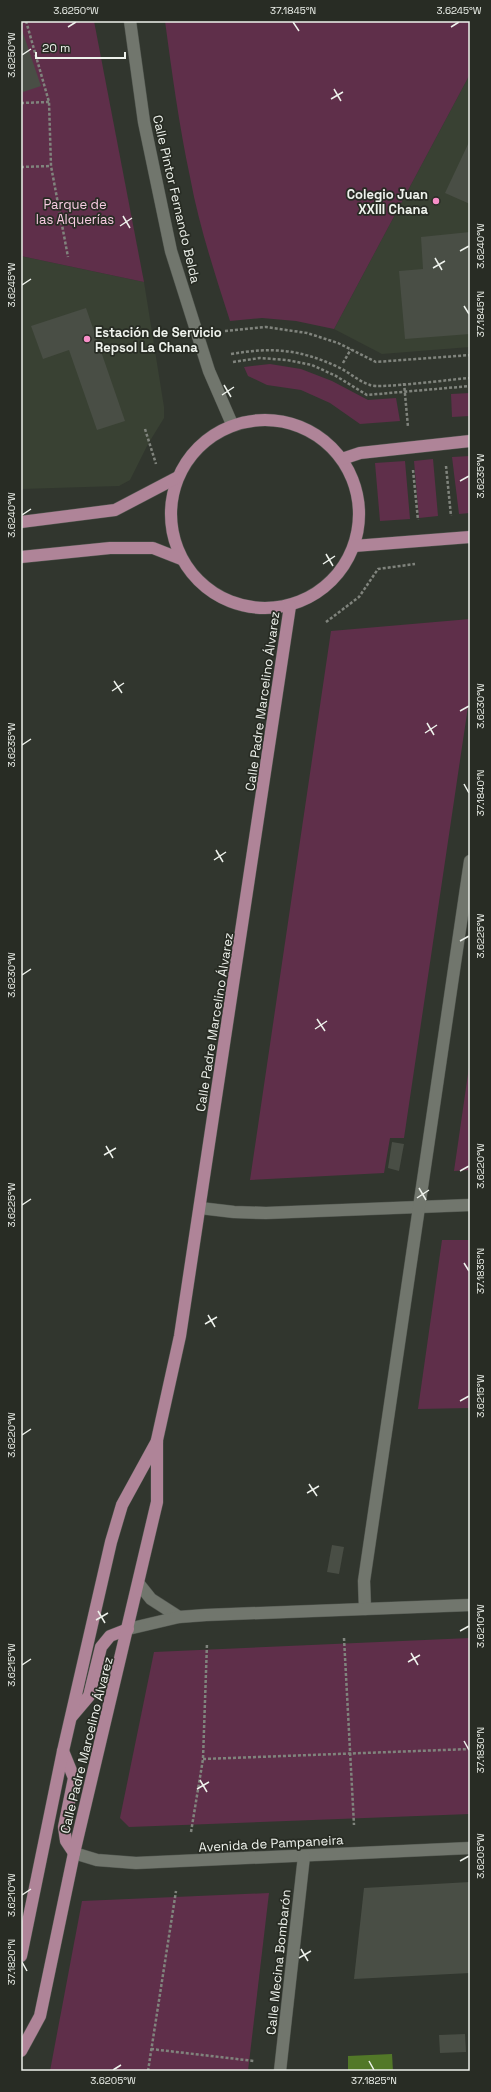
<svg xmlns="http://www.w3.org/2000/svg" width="491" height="2092" font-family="'Space Grotesk',sans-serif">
	<rect width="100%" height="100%" fill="#31362e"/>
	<g fill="#394133">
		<path d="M470,74V347L382,354L334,329Z"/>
		<path d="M21,256L144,282L164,407V418L148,444L130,480L119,486L21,489Z"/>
	</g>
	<g fill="#5f2f4a">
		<path d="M21,21H94L144,282L21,256Z"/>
		<path d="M165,21H470V74L334,329L296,321L262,318L230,321C215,274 199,226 190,177C179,125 172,73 165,21Z"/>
		<path d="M270,364L301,369L332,381L368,400L396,398L400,421L360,424L330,403L301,390L267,385L248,376L244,367Z"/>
		<path d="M470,393V416L452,417L451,394Z"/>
		<path d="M470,456V513L459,514L452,457Z"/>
		<path d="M433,459L438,516L419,518L414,461Z"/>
		<path d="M405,461L410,519L380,521L375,463Z"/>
		<path d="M470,619V693L404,1138H390L384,1173L250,1180L331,631Z"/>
		<path d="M470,1060V1170L454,1171Z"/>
		<path d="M442,1240H470V1408L418,1409Z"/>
		<path d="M470,1638V1814L129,1827L120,1818L154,1652Z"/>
		<path d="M269,1893L248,2071H50L82,1901Z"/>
	</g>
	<path fill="#527828" d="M392,2054L393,2071H348V2056Z"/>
	<g fill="#494e45">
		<path d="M21,27L41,86L23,92L21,86Z"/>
		<path d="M470,140V204L445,193Z"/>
		<path d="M470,232V334L405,339L399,271L423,269L421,237Z"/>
		<path d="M86,308L125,421L97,430L69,350L43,359L31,326Z"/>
		<path d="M392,1142L404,1144L399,1171L388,1168Z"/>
		<path d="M332,1545L344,1547L339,1574L327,1572Z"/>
		<path d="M470,1882V1973L354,1979L364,1888Z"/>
		<path d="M465,2034L466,2052L440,2053L439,2035Z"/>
	</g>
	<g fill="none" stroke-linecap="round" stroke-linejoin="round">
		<defs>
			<g id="minor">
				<path d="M130,21L144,122L171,251L209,371L232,424"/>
				<path d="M200,1208L234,1212L266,1213L470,1205"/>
				<path d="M139,1584L151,1599L179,1617"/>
				<path d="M365,1609L364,1581L470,861"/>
				<path d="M128,1629L179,1617L206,1615L470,1605"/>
				<path d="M74,1853L97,1860L136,1863L470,1848"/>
				<path d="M280,2071L304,1856"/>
			</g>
			<g id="major">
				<circle cx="265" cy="514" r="94"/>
				<path d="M342,459L360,453L470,441"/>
				<path d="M21,522L115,510L178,477"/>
				<path d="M354,546L470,537"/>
				<path d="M21,557L110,548H153L181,559"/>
				<path d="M72,1716L89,1696L101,1647L110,1636L128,1629"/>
				<path d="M63,1751L74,1778L64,1827L66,1841L74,1853"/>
				<path d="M21,1956L63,1751L111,1542L122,1505L157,1441"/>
				<path d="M21,2051L40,2016L74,1853L157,1502V1440L180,1336L290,606"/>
			</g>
		</defs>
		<use href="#minor" stroke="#50554e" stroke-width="13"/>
		<use href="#major" stroke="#50554e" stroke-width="13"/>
		<g stroke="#80847d" stroke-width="2.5" stroke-dasharray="3 2" stroke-linecap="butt">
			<path d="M26,21L49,102L51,166L68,257"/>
			<path d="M21,103L49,102"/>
			<path d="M21,167L51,166"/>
			<path d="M225,331L266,327L307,333L338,343L376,362L470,355"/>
			<path d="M231,354C273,347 299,349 338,367C349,372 358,381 370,385C379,389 454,379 470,378"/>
			<path d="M233,362L260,358L287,360L312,365L336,376L367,395L470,386"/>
			<path d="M343,363L351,349"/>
			<path d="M404,383L408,427"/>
			<path d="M145,429L156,464"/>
			<path d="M446,466L451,516"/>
			<path d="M413,470L418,520"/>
			<path d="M326,622L359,597L378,569L415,564"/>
			<path d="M344,1638L354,1825"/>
			<path d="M203,1759L470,1749"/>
			<path d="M191,1832L203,1759L207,1643"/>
			<path d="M151,2049L254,2061"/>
			<path d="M148,2071L176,1891"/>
		</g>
		<use href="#minor" stroke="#71766d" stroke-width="12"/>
		<use href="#major" stroke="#af8498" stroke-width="12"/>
	</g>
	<path fill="none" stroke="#eef2ec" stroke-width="1.5" d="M293,22L299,31M68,27L76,22M451,27L459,22M22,55L31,49M334,89L341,101M331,99L343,92M123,216L130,228M120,226L132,218M460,251L469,246M435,258L442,270M433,268L445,261M22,285L31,279M464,306L469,314M224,385L231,397M222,395L234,387M460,481L469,476M22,515L31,509M326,554L333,566M323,564L335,556M114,681L122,693M112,691L124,683M460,711L469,706M427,723L434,735M425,733L437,725M22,745L31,739M464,784L469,793M216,850L223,862M214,860L226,852M460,941L469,936M22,975L31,969M317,1019L325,1031M315,1029L327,1021M106,1146L113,1158M104,1155L116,1148M460,1171L469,1166M419,1188L426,1200M417,1198L429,1190M22,1205L31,1199M464,1263L469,1271M208,1315L215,1327M205,1324L217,1317M460,1401L469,1396M22,1435L31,1429M309,1484L317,1496M307,1493L319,1486M98,1611L105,1623M96,1620L108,1613M460,1631L469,1626M411,1653L418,1665M408,1662L420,1655M22,1665L31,1659M464,1741L469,1750M200,1780L207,1792M197,1789L209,1782M460,1861L469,1856M22,1895L31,1889M301,1949L308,1961M299,1958L311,1951M22,1962L27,1971M369,2061L374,2070M113,2070L121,2065"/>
	<g fill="#f98fc9" stroke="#282c24" stroke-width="1.5">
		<circle cx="436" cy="201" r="4"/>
		<circle cx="87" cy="339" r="4"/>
	</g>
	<g text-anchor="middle" stroke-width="3.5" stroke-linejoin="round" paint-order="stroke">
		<g font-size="13" font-weight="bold" fill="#eef2ec" stroke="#282c24" text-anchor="end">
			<text x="428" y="199">Colegio Juan<tspan x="428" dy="15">XXIII Chana</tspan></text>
			<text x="95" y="337" text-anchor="start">Estación de Servicio<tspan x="95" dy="15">Repsol La Chana</tspan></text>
		</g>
		<g font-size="13" fill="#eef2ec" stroke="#282c24">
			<text transform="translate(177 199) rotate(77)" y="5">Calle Pintor Fernando Belda</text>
			<text transform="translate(262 701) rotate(-82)" y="5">Calle Padre Marcelino Álvarez</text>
			<text transform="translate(214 1022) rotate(-81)" y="5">Calle Padre Marcelino Álvarez</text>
			<text transform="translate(86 1745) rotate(-76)" y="5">Calle Padre Marcelino Álvarez</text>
			<text transform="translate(271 1843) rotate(-3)" y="5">Avenida de Pampaneira</text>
			<text transform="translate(278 1962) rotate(-84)" y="5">Calle Mecina Bombarón</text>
		</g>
		<g font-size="13" fill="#f8cbe2" stroke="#282c24">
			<text x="75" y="209">Parque de<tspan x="75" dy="15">las Alquerías</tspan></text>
		</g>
	</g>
	<rect width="491" height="2092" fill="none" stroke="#282c24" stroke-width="44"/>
	<path d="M36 52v6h89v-6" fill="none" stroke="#eef2ec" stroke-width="2"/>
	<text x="42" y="52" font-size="12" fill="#eef2ec" stroke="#282c24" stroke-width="3" paint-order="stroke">20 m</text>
	<rect x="22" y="22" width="447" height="2048" fill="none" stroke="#eef2ec" stroke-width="1.5"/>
	<g font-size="10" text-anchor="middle" fill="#eef2ec">
		<text x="76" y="14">3.6250°W</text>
		<text x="293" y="14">37.1845°N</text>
		<text x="459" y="14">3.6245°W</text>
		<text transform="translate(11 55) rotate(-90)" y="4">3.6250°W</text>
		<text transform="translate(480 246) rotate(-90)" y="4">3.6240°W</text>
		<text transform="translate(11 285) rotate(-90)" y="4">3.6245°W</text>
		<text transform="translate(480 314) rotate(-90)" y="4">37.1845°N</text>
		<text transform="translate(480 476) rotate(-90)" y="4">3.6235°W</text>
		<text transform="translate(11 515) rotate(-90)" y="4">3.6240°W</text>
		<text transform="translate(480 706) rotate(-90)" y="4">3.6230°W</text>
		<text transform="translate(11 745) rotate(-90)" y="4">3.6235°W</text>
		<text transform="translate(480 793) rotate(-90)" y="4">37.1840°N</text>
		<text transform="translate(480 936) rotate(-90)" y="4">3.6225°W</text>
		<text transform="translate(11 975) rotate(-90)" y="4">3.6230°W</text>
		<text transform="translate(480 1166) rotate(-90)" y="4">3.6220°W</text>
		<text transform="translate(11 1205) rotate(-90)" y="4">3.6225°W</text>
		<text transform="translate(480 1271) rotate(-90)" y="4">37.1835°N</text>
		<text transform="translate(480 1396) rotate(-90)" y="4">3.6215°W</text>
		<text transform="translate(11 1435) rotate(-90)" y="4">3.6220°W</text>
		<text transform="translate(480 1626) rotate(-90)" y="4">3.6210°W</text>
		<text transform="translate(11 1665) rotate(-90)" y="4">3.6215°W</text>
		<text transform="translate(480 1750) rotate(-90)" y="4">37.1830°N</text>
		<text transform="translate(480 1856) rotate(-90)" y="4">3.6205°W</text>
		<text transform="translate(11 1895) rotate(-90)" y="4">3.6210°W</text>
		<text transform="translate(11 1962) rotate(-90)" y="4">37.1820°N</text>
		<text x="113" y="2084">3.6205°W</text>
		<text x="374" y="2084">37.1825°N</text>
	</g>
</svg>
